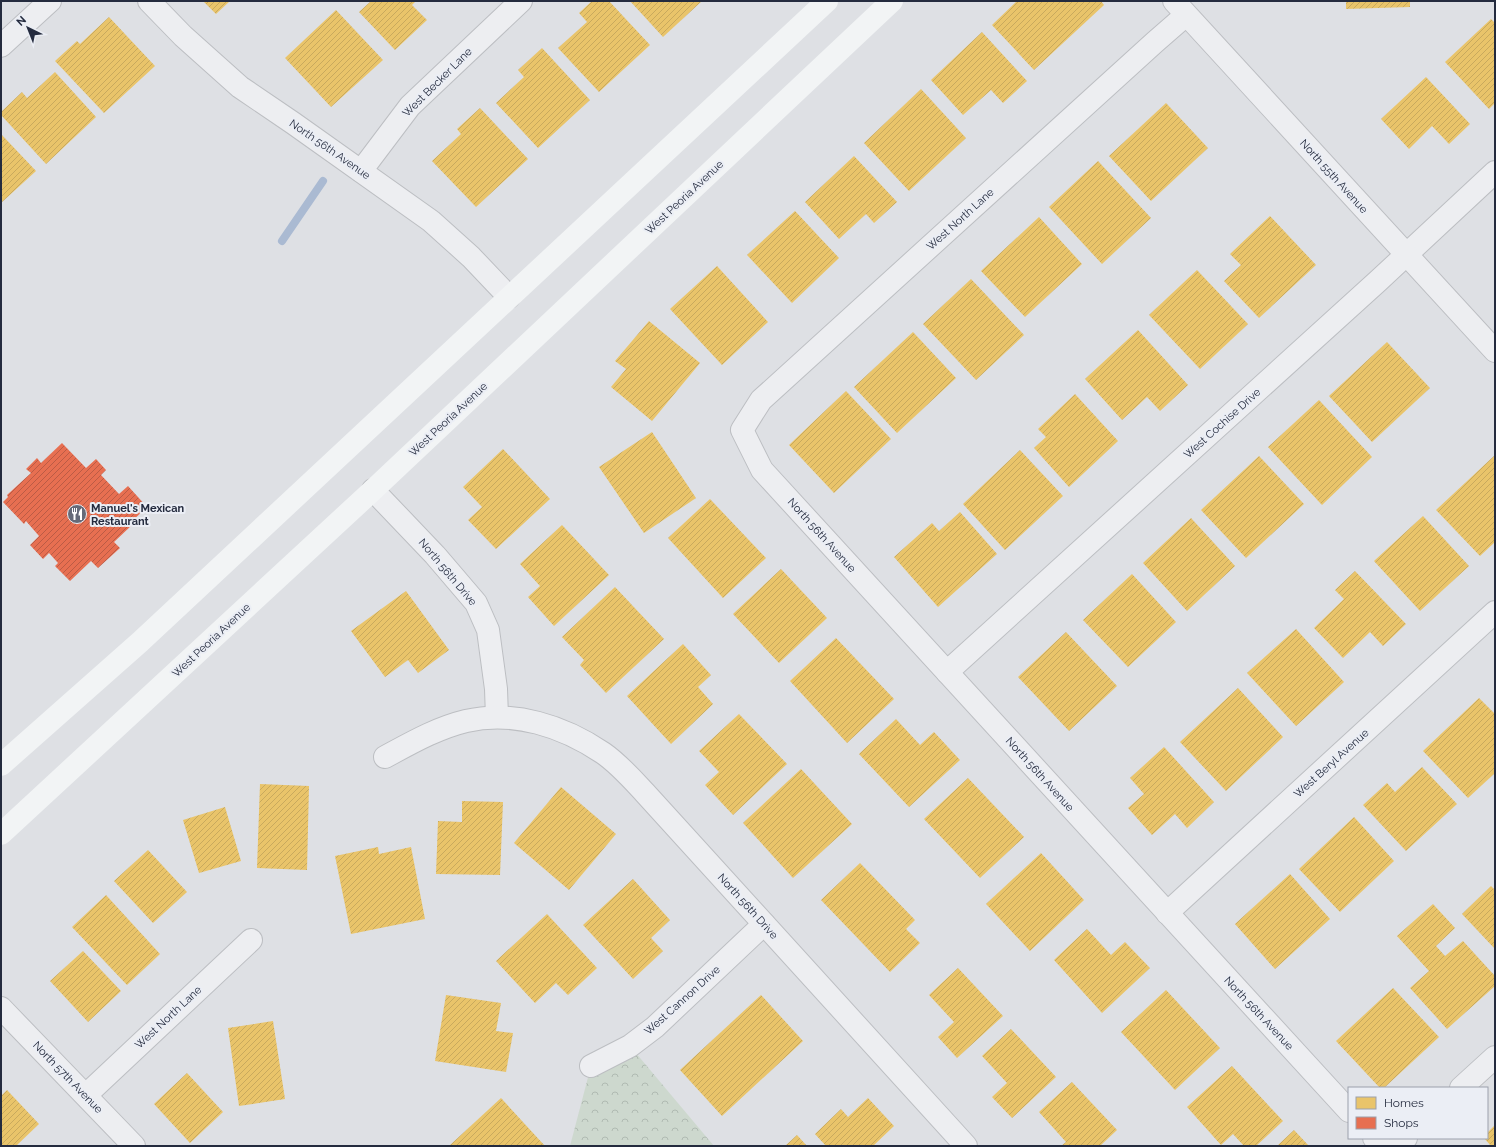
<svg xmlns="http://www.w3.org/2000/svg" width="1496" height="1147" font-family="Raleway,sans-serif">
	<defs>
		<pattern id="park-crowns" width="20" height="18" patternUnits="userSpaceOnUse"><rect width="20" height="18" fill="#cdd8ce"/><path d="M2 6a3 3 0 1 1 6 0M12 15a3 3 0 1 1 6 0" fill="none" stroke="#b0bab2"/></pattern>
		<pattern id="homes-hatch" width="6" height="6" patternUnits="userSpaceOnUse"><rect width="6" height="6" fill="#e9c46a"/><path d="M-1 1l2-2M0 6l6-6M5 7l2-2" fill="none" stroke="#c8a95d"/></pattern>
		<pattern id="shops-hatch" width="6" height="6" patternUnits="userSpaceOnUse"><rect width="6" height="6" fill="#e76f51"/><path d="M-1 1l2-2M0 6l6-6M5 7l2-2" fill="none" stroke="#bb5b45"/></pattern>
	</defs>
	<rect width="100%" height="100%" fill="#dee0e4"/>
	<path fill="url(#park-crowns)" d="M630,1046L714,1146H570L591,1066Z"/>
	<g fill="url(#homes-hatch)">
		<path d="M203,1H230L216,14Z"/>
		<path d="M368,1H416L412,5L427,20L395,50L359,12L370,2Z"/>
		<path d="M592,1H609L650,45L599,92L558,48L587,22L579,13Z"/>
		<path d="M630,1H702L663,37Z"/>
		<path d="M1017,1H1101L1104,5L1034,70L992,25Z"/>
		<path d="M1346,1H1410V7L1346,9Z"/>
		<path d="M336,10L383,60L331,107L285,58Z"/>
		<path d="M109,17L155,66L104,113L55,61L77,41L80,44Z"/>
		<path d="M1491,19L1495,23V103L1489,109L1445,62Z"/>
		<path d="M982,32L1027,81L1003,103L991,90L963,115L931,80Z"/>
		<path d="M542,48L590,100L538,148L496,103L524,77L518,70Z"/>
		<path d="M55,72L96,117L46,164L1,115V112L22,92L27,98Z"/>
		<path d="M1426,77L1470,124L1449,144L1432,126L1409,149L1381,119Z"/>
		<path d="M921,89L966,138L909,191L864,143Z"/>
		<path d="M1166,103L1208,148L1151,201L1109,156Z"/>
		<path d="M480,108L528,159L476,207L432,161L461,134L457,129Z"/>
		<path d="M1,134L36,171L1,203Z"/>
		<path d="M854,156L897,202L874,223L866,214L839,239L805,202Z"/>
		<path d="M1098,161L1151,218L1102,264L1049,207Z"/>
		<path d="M795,211L839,258L792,303L747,255Z"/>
		<path d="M1270,216L1316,265L1259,318L1224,281L1241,265L1230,254Z"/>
		<path d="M1039,217L1082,264L1025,317L981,271Z"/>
		<path d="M717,266L768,322L722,365L670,309Z"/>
		<path d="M1197,270L1248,324L1200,369L1149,315Z"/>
		<path d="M971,279L1024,335L976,380L923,324Z"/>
		<path d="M649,321L700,363L652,421L611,387L626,369L615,361Z"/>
		<path d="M1138,330L1188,385L1160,411L1147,397L1122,420L1085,379Z"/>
		<path d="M913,332L956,378L897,433L854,387Z"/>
		<path d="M1387,342L1430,388L1372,442L1329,396Z"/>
		<path d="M846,391L891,439L834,493L789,445Z"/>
		<path d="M1075,394L1118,441L1069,487L1034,448L1046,437L1038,429Z"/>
		<path d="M1319,400L1372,457L1322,505L1268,447Z"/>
		<path d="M652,432L696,498L644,533L599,467Z"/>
		<path d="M503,449L550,499L496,549L468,520L482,507L463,487Z"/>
		<path d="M1020,450L1063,496L1005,550L963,504Z"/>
		<path d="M1495,455V542L1480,556L1436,510Z"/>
		<path d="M1259,456L1304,504L1246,558L1201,510Z"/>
		<path d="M710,499L766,558L723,598L668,538Z"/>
		<path d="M960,512L997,554L938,607L894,557L932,523L939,531Z"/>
		<path d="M1423,516L1469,566L1420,611L1374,561Z"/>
		<path d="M1191,518L1235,566L1187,611L1143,563Z"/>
		<path d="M562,525L609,575L554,626L528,597L540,586L520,564Z"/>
		<path d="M781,569L827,618L779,663L733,614Z"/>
		<path d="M1355,571L1406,624L1383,646L1370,632L1343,658L1314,628L1344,599L1335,590Z"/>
		<path d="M1132,574L1176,622L1128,667L1083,620Z"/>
		<path d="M615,587L664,639L606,693L580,665L584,660L562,637Z"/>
		<path d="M406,591L449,650L418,673L408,660L385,677L351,631Z"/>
		<path d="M1296,629L1344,682L1296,726L1247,673Z"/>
		<path d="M1066,632L1117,686L1069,731L1018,677Z"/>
		<path d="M836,638L894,699L847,743L790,681Z"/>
		<path d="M683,644L711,675L698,687L713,704L671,744L627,696Z"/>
		<path d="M1238,688L1283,737L1226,791L1180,742Z"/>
		<path d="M1479,698L1495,714V773L1468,798L1423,751Z"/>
		<path d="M739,714L787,764L733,815L705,785L719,772L699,751Z"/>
		<path d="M896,719L920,745L934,732L960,760L909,807L859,754Z"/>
		<path d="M1164,747L1214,802L1187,828L1175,814L1152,835L1128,808L1144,794L1130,778Z"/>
		<path d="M1422,767L1457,804L1406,851L1363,805L1387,783L1395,792Z"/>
		<path d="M801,769L852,824L793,878L743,823Z"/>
		<path d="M968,778L1024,837L980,878L924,819Z"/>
		<path d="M260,784L309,786L307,870L257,868Z"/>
		<path d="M561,787L616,834L569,890L514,843Z"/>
		<path d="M462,801L503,802L500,875L436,874L438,821L462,822Z"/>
		<path d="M225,807L241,861L199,873L183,820Z"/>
		<path d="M1354,817L1394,861L1340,912L1299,869Z"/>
		<path d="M378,847L379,854L411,847L425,919L351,934L335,856Z"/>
		<path d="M148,850L187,892L153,923L114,881Z"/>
		<path d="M1041,853L1084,900L1030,951L986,904Z"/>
		<path d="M860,863L915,920L906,929L920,943L890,972L821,900Z"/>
		<path d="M1290,874L1330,919L1275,969L1235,924Z"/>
		<path d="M633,879L670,920L651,938L663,951L633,979L583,925Z"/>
		<path d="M1491,886L1495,890V949L1462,914Z"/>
		<path d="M106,895L160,954L127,985L72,927Z"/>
		<path d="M1433,904L1455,928L1436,946L1445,956L1463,941L1495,976V986L1447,1029L1410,988L1429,971L1397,936Z"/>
		<path d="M547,914L597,968L568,995L556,983L535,1003L496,961Z"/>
		<path d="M1087,929L1111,955L1125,942L1150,968L1102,1013L1054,960Z"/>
		<path d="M83,951L121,991L88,1022L50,981Z"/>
		<path d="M958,968L1003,1016L957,1058L938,1037L954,1022L929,995Z"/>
		<path d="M1393,988L1439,1037L1384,1088H1380L1336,1041Z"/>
		<path d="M1166,990L1220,1048L1175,1090L1121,1032Z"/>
		<path d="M446,995L501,1003L496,1031L513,1033L506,1072L435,1061Z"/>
		<path d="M761,995L803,1041L722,1116L680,1070Z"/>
		<path d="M273,1021L285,1099L239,1106L228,1028Z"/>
		<path d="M1011,1029L1056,1077L1012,1118L992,1097L1007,1083L982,1056Z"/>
		<path d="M1232,1066L1283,1121L1256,1146H1244L1233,1134L1221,1145L1187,1107Z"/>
		<path d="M187,1073L223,1112L190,1143L154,1104Z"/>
		<path d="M1072,1082L1117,1130L1100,1146H1061L1066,1142L1039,1112Z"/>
		<path d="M7,1090L39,1124L16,1146H1V1096Z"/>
		<path d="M501,1098L545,1146H449Z"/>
		<path d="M868,1098L894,1126L873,1146H826L815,1134L841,1109L848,1117Z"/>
		<path d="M1495,1125V1146H1491L1484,1138H1487V1133Z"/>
		<path d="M1294,1130L1309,1146H1277Z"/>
		<path d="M797,1135L807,1146H785Z"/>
	</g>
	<path fill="url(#shops-hatch)" d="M62,443L86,468L96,459L106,470L101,475L119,494L128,486L147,507L130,523L132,525L114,542L120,548L98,568L91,561L70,581L55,566L58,563L49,553L43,559L30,545L39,536L26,521L24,524L3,502L8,497L7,495L31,473L26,469L37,458L41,463Z"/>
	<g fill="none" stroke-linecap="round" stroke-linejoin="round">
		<path stroke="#aabad2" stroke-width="8" d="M282,241L323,181"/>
		<defs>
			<g id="minor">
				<path d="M149,1L183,36L240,87L293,123L431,221L471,257L509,297"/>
				<path d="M1186,15L1155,42L761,400L742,430L762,470L1349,1111"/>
				<path d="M1,46L50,1"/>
				<path d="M361,171L410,106L521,1"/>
				<path d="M373,490L435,555L476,603L488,630L496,689L497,717"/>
				<path d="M947,672L1378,281L1495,172"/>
				<path d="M385,757C411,743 437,728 466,721C514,710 563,726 603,753C619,764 632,779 645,793L966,1146"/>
				<path d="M1167,913L1495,612"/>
				<path d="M1,1008L134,1146"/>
				<path d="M591,1066L630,1046L655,1027L764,924"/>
				<path d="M1461,1088L1495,1057"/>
				<path d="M86,1095L251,940"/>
				<path d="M1374,1138L1381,1146"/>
				<path d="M1398,1146L1406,1138"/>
			</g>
			<path id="tertiary" d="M1174,1L1495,351"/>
		</defs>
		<use href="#minor" stroke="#bcbec2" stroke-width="24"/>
		<use href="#tertiary" stroke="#bcbec2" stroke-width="24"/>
		<use href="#minor" stroke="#edeef1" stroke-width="22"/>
		<use href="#tertiary" stroke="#edeef1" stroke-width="22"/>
		<g stroke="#f2f4f5" stroke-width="22">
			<path d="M1,765L140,642L827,1"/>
			<path d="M1,834L373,490L892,1"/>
		</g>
	</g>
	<defs>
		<symbol id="restaurant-disc" viewBox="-11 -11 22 22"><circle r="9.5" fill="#656a78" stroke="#ebeef5"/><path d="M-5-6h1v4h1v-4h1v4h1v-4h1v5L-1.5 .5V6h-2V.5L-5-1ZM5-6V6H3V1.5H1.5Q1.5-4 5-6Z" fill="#fff"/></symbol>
	</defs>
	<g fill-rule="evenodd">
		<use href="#restaurant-disc" x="66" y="503" width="22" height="22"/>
	</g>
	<g text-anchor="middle" stroke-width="4" stroke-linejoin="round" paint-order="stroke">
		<g font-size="11" fill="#242b3e" stroke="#ebeef5">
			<text transform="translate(437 82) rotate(-45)" y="4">West Becker Lane</text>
			<text transform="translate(330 149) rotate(35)" y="4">North 56th Avenue</text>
			<text transform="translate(1334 176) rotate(48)" y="4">North 55th Avenue</text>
			<text transform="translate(684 197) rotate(-43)" y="4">West Peoria Avenue</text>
			<text transform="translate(960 219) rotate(-42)" y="4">West North Lane</text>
			<text transform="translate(448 419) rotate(-43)" y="4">West Peoria Avenue</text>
			<text transform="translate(1222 423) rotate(-42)" y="4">West Cochise Drive</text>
			<text transform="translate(822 535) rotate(48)" y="4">North 56th Avenue</text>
			<text transform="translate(448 572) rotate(50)" y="4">North 56th Drive</text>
			<text transform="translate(211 640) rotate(-43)" y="4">West Peoria Avenue</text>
			<text transform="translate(1331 763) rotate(-42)" y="4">West Beryl Avenue</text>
			<text transform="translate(1040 774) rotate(48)" y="4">North 56th Avenue</text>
			<text transform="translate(748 906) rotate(48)" y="4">North 56th Drive</text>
			<text transform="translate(682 1000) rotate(-42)" y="4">West Cannon Drive</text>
			<text transform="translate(1259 1013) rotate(47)" y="4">North 56th Avenue</text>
			<text transform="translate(168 1017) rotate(-43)" y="4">West North Lane</text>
			<text transform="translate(68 1077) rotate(46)" y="4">North 57th Avenue</text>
		</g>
		<g font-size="11" font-weight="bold" fill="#242b3e" stroke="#ebeef5" text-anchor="start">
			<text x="91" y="512">Manuel's Mexican<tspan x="91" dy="13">Restaurant</tspan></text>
		</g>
	</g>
	<rect width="1496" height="1147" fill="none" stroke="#242b3e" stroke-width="4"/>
	<rect x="1348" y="1087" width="140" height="52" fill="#ebeef5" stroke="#9ba0ac"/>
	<rect x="1356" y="1097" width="20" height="12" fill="#e9c46a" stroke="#9ba0ac"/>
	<text x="1384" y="1107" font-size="12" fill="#242b3e">Homes</text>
	<rect x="1356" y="1117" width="20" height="12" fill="#e76f51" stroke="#9ba0ac"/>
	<text x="1384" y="1127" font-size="12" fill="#242b3e">Shops</text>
	<g transform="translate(28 28) rotate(317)" stroke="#ebeef5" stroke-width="3" paint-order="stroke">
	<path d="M0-3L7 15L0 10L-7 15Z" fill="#242b3e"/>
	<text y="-6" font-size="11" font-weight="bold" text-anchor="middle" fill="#242b3e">N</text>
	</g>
</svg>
